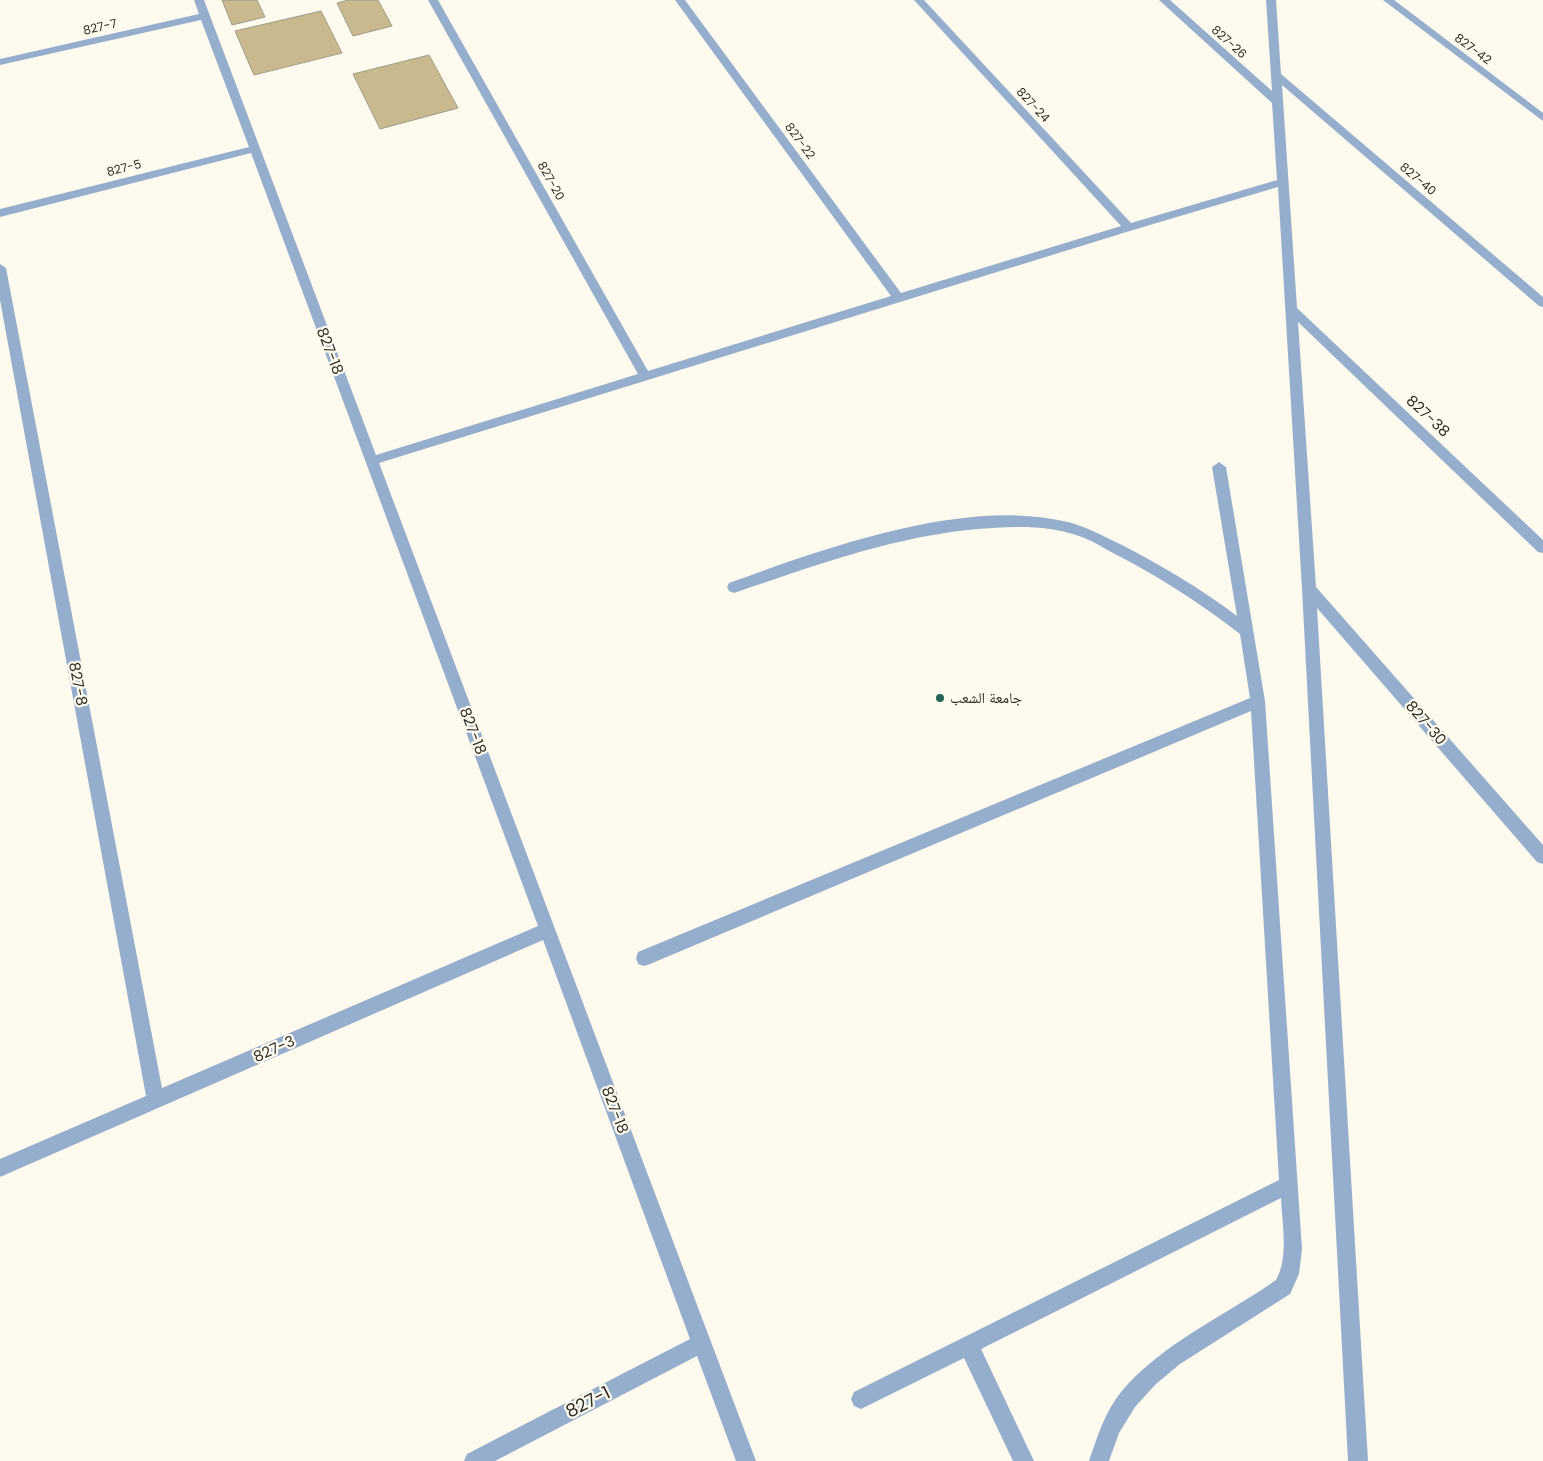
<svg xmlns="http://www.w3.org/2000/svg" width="1543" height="1461" font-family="Poppins,'Noto Naskh Arabic',sans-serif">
	<rect width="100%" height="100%" fill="#fefaed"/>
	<g fill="#c8ba8e" stroke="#9f9b8c">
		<path d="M222,0H257L265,17L232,25Z"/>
		<path d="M348,0H378L392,26L353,36L337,3Z"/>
		<path d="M321,11L342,53L254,75L235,31Z"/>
		<path d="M429,55L458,108L380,129L353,74Z"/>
	</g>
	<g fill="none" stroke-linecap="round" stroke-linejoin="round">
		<path fill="#95aece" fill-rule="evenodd" d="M1219,462L1226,467L1265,701L1302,1249L1299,1274L1290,1294L1180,1364L1156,1384L1135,1407L1119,1433L1109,1461H1089C1097,1437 1105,1412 1121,1392C1162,1343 1225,1316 1276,1280C1289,1257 1282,1224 1281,1198L981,1349L1034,1461H1013L964,1358L861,1409L854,1406L851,1399L854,1392L1279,1180L1251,711L650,964L644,966L638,964L636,958L638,952L1250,698L1240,634C1200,603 1158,576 1113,553C1102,547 1091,540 1079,536C1052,526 1021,526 993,528C902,533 820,564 734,593L729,591L727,587L729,583C826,548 965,497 1068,522C1087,527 1103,536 1120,544C1161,565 1200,588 1237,616L1212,467Z"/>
		<g fill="#95aece" fill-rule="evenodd">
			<path d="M194,0H204L376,455L638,374L428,0H438L648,371L891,296L675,0H685L901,293L1121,226L914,0H924L1131,223L1277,180L1272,103L1159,0H1170L1272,91L1266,0H1276L1281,74L1543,297V307L1539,306L1282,85L1297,308L1543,540V553L1538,552L1298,322L1316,587L1543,845V864L1537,862L1317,608L1368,1461H1348L1302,589L1278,187L1133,230L379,463L756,1461H736L697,1356L495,1461H464L467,1454L690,1339L543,940L0,1177V1159L146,1096L0,300V264L6,268L162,1088L538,926L251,153L0,217V209L249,147L201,20L0,65V59L199,14Z"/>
			<path d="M1383,0H1394L1543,113V121Z"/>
		</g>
	</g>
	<circle fill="#236657" stroke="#fefaed" stroke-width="2" cx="940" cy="698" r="5"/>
	<g text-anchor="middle" stroke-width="4.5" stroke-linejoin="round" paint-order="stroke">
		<g font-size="12" fill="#2e2c26" stroke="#fefaed">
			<text transform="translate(100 27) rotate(-13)" y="4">827-7</text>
			<text transform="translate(1229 42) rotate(42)" y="4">827-26</text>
			<text transform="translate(1473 49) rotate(37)" y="4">827-42</text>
			<text transform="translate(1033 105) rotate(47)" y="4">827-24</text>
			<text transform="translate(800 141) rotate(54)" y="4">827-22</text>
			<text transform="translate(124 168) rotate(-14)" y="4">827-5</text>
			<text transform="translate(1418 179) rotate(40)" y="4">827-40</text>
			<text transform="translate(551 181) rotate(61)" y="4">827-20</text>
		</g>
		<g font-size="15" fill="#2e2c26" stroke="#fefaed">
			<text transform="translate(330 351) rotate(69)" y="5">827-18</text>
			<text transform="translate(1428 416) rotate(43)" y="5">827-38</text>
			<text transform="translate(78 684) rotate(79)" y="5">827-8</text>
			<text transform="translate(1426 723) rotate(49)" y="5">827-30</text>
			<text transform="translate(473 731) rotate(69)" y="5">827-18</text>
			<text transform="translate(274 1049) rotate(-24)" y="5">827-3</text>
			<text transform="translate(615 1110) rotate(69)" y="5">827-18</text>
		</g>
		<g font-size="15" fill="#2e2c26" stroke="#fefaed" text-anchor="start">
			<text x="950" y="703">جامعة الشعب</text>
		</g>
		<g font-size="18" fill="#2e2c26" stroke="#fefaed">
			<text transform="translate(588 1402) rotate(-27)" y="6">827-1</text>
		</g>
	</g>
</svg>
